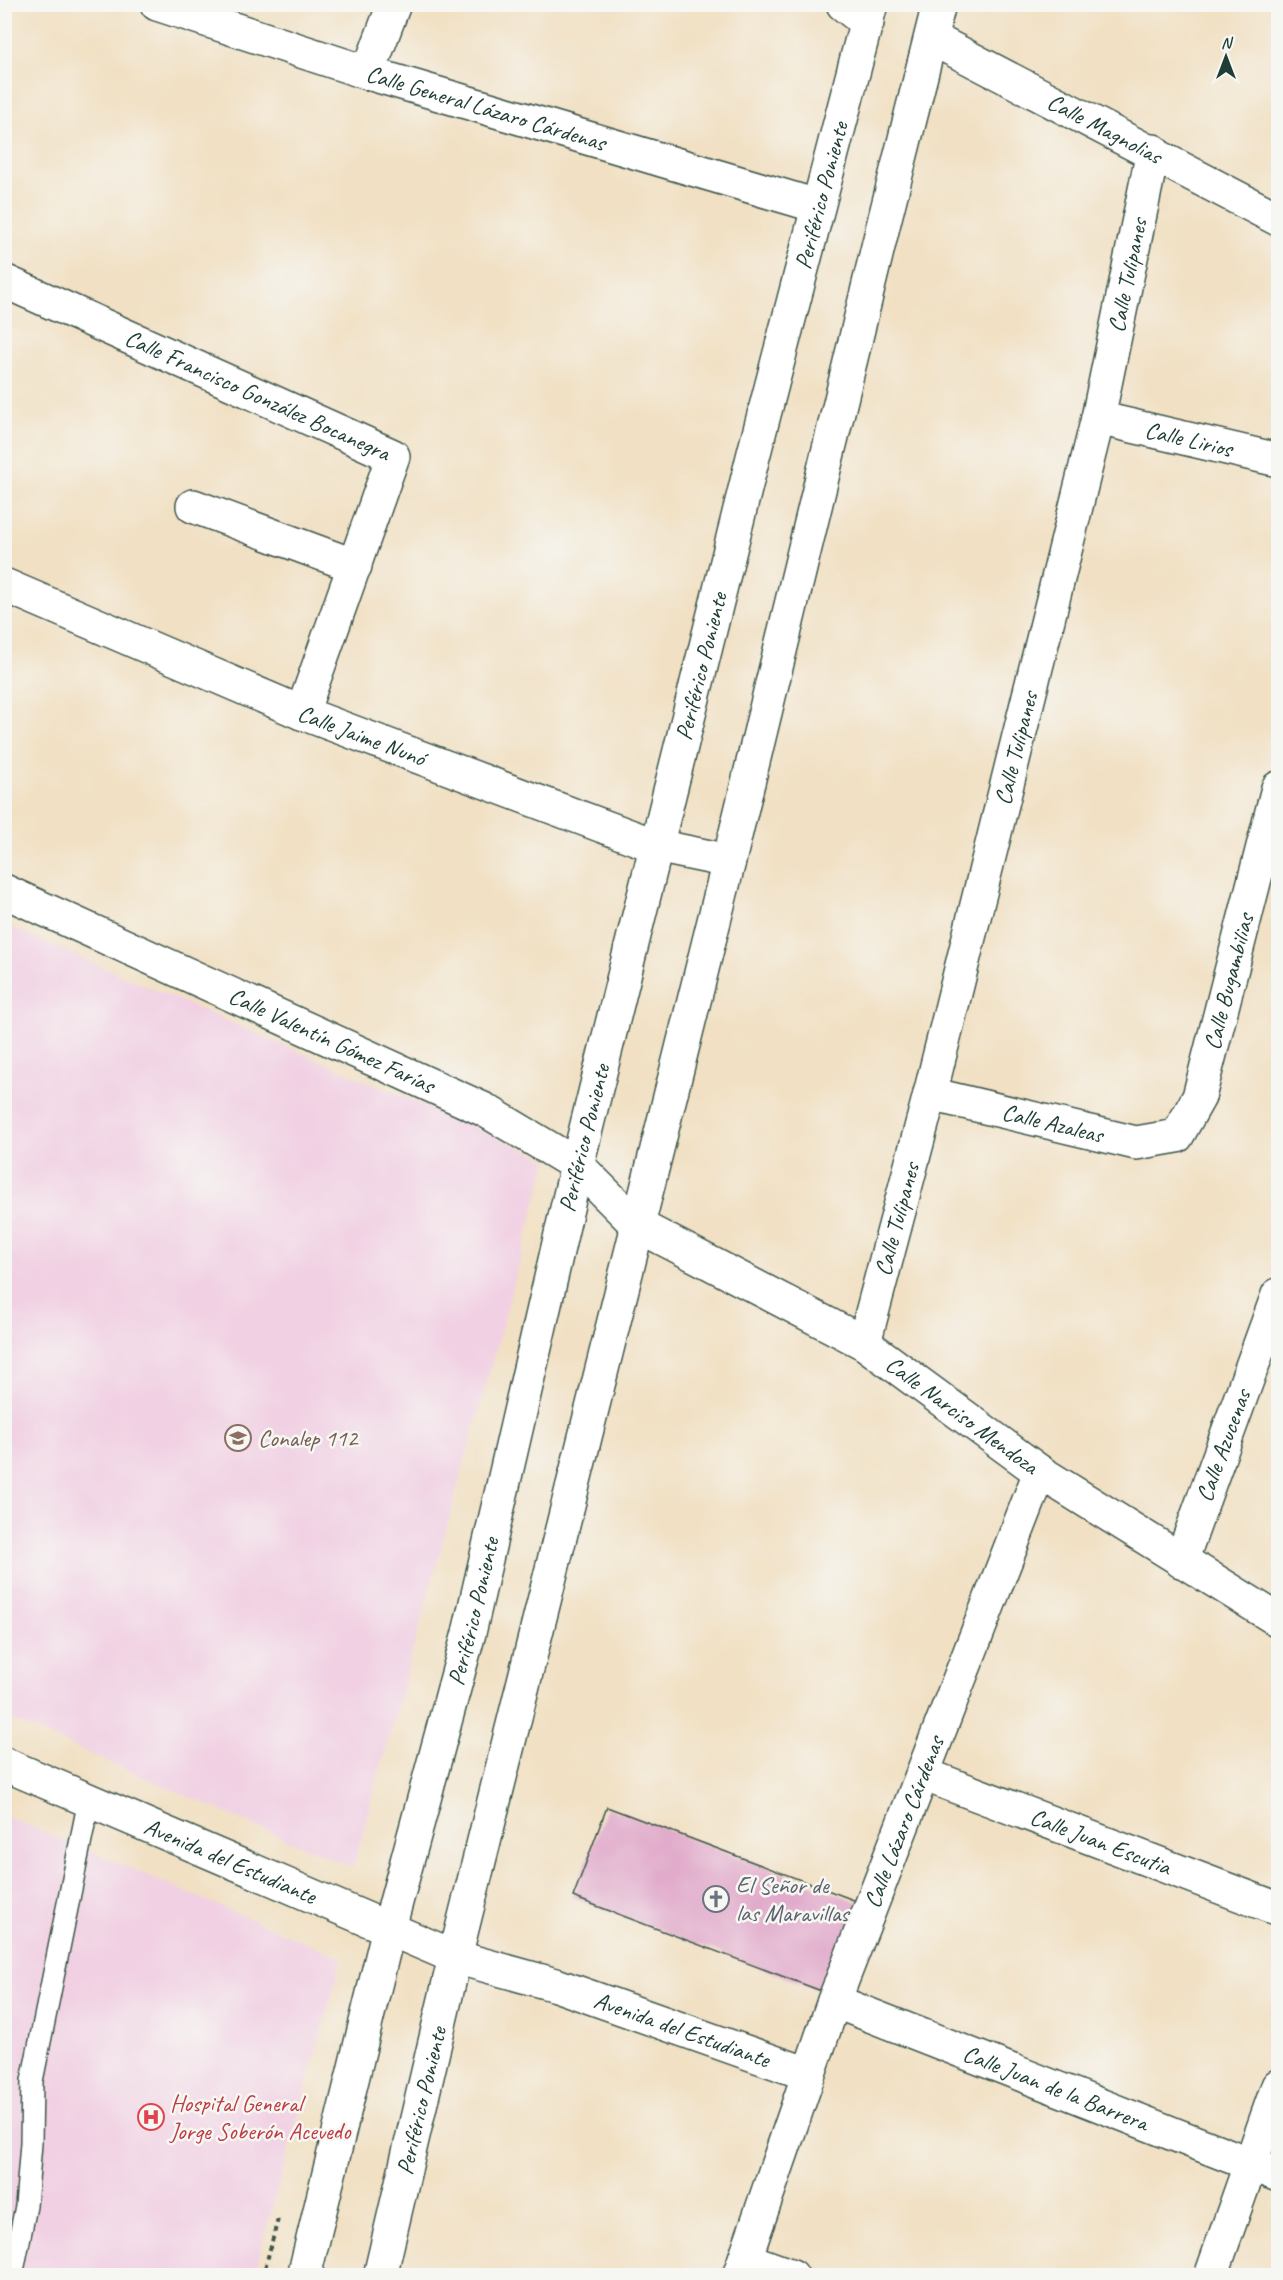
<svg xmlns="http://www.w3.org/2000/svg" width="1283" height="2280" font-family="Caveat,sans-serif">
	<rect width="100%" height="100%" fill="#f6f6f2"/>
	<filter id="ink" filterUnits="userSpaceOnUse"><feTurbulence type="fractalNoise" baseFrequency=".0167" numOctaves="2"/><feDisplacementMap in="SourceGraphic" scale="12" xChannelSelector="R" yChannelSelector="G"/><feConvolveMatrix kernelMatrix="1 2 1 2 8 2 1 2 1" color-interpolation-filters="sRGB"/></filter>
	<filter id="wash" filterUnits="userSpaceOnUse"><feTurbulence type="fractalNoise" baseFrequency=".008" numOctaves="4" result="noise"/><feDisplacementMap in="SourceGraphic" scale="24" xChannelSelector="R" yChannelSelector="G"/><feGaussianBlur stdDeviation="1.35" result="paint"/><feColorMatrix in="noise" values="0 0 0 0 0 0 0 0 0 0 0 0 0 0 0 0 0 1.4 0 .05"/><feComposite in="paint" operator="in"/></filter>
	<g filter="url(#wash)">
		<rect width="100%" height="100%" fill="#f1e0c3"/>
		<g fill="#f1d0e3">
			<path d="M5,925L548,1159L353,1868L5,1717Z"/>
			<path d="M4,1815L342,1958L254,2275H5Z"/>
		</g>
		<g id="blocks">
			<path fill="#e1abcb" d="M607,1807L859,1902L824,1992L573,1897Z"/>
		</g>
	</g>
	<g filter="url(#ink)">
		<use href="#blocks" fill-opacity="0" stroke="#3e5549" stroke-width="1.5"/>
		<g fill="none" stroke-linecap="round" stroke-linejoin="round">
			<defs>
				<path id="service" d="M12,2276L26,2206L31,2143L32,2081L89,1800"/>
				<g id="minor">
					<path id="s1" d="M157,4L368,73L817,206"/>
					<path d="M843,4L867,23"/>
					<path id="s2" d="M931,38L1278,219"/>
					<path d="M368,73L394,4"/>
					<path id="s3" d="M4,281L393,456L302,713"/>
					<path id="s4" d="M1098,418L1278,460"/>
					<path d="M193,506L355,566"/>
					<path id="s5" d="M4,585L302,713L656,846L729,861"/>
					<path id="s6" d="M4,891L485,1110L577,1165L637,1225L864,1343L1040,1472L1278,1620"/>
					<path id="s7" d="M930,1094L1136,1143L1177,1136L1199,1097L1278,788"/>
					<path id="s8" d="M864,1343L930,1094L1098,418L1153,151"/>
					<path id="s9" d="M1181,1561L1278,1295"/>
					<path id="s10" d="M4,1764L455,1957L556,1985L808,2074"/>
					<path id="s11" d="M923,1774L1278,1909"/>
					<path id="s12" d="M834,2001L1278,2175"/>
					<path d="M745,2259L792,2276"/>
					<path id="s13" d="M739,2276L834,2001L1040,1472"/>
					<path d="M1211,2276L1278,2086"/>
				</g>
				<g id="primary">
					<path id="s14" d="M304,2276L389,1928L469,1633L577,1165L754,453L871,4"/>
					<path id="s15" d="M380,2276L455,1957L729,861L885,218L939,4"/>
				</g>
			</defs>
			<use href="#service" stroke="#3e5549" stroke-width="24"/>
			<use href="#minor" stroke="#3e5549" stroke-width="36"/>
			<use href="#primary" stroke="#3e5549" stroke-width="36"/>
			<path stroke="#3e5549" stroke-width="4" stroke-dasharray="4.5 4.5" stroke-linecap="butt" d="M263,2276L279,2215"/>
			<use href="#service" stroke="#fff" stroke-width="21"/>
			<use href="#minor" stroke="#fff" stroke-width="33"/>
			<use href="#primary" stroke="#fff" stroke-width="33"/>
		</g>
	</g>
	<defs>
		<symbol id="school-ring" viewBox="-11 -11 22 22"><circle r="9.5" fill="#f6f6f2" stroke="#8d6e63" stroke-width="1.5"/><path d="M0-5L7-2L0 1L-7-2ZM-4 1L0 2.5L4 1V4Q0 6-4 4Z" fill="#8d6e63"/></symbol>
		<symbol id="church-ring" viewBox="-11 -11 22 22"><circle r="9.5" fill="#f6f6f2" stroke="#6b7280" stroke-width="1.5"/><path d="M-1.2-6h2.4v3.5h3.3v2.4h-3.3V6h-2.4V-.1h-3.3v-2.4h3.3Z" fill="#6b7280"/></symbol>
		<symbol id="hospital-ring" viewBox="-11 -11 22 22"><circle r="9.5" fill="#f6f6f2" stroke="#e0444e" stroke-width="1.5"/><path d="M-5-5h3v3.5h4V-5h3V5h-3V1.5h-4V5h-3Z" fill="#e0444e"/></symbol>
	</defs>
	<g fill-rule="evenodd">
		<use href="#school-ring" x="223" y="1423" width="30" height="30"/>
		<use href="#church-ring" x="701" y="1884" width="30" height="30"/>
		<use href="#hospital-ring" x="136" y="2102" width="30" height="30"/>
	</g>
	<g text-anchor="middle" stroke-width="5" stroke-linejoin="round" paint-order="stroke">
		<g font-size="24" fill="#1f3d34" stroke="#f6f6f2">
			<text dy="8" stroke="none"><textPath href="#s1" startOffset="345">Calle General Lázaro Cárdenas</textPath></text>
			<text dy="8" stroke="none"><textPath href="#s2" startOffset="196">Calle Magnolias</textPath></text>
			<text dy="8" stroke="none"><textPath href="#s14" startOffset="2144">Periférico Poniente</textPath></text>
			<text dy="8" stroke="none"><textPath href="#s8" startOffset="1100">Calle Tulipanes</textPath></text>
			<text dy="8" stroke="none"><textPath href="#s3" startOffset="278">Calle Francisco González Bocanegra</textPath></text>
			<text dy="8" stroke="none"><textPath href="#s4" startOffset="93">Calle Lirios</textPath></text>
			<text dy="8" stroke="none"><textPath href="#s14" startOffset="1658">Periférico Poniente</textPath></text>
			<text dy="8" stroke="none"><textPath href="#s5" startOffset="388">Calle Jaime Nunó</textPath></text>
			<text dy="8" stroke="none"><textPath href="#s8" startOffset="614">Calle Tulipanes</textPath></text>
			<text dy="8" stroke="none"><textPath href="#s7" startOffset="417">Calle Bugambilias</textPath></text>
			<text dy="8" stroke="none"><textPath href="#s6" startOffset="360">Calle Valentín Gómez Farías</textPath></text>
			<text dy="8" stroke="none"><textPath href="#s7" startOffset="126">Calle Azaleas</textPath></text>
			<text dy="8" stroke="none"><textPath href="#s14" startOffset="1172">Periférico Poniente</textPath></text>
			<text dy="8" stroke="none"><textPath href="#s8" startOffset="128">Calle Tulipanes</textPath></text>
			<text dy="8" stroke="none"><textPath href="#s6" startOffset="1098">Calle Narciso Mendoza</textPath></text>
			<text dy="8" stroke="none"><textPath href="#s9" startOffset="123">Calle Azucenas</textPath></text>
			<text dy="8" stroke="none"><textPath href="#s14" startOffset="686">Periférico Poniente</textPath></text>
			<text dy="8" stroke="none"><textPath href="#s13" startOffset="483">Calle Lázaro Cárdenas</textPath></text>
			<text dy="8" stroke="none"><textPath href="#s11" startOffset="190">Calle Juan Escutia</textPath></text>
			<text dy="8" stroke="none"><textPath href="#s10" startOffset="246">Avenida del Estudiante</textPath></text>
			<text dy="8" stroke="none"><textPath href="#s10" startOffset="729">Avenida del Estudiante</textPath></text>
			<text dy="8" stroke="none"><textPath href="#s12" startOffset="238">Calle Juan de la Barrera</textPath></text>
			<text dy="8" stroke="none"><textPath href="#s15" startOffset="180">Periférico Poniente</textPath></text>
		</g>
		<g font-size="24" fill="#785e54" stroke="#f6f6f2" text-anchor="start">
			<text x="258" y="1446">Conalep 112</text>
		</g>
		<g font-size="24" fill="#5b616d" stroke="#f6f6f2" text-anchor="start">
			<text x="736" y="1893">El Señor de<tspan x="736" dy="28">las Maravillas</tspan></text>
		</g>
		<g font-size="24" fill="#be3a42" stroke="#f6f6f2" text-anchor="start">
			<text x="170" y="2111">Hospital General<tspan x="170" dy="28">Jorge Soberón Acevedo</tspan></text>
		</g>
	</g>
	<rect width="1283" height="2280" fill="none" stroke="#f6f6f2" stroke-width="24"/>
	<g transform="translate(1226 57)" stroke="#f6f6f2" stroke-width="4.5" paint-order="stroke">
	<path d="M0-4.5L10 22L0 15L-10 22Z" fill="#1f3d34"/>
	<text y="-9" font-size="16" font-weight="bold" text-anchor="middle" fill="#1f3d34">N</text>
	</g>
</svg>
